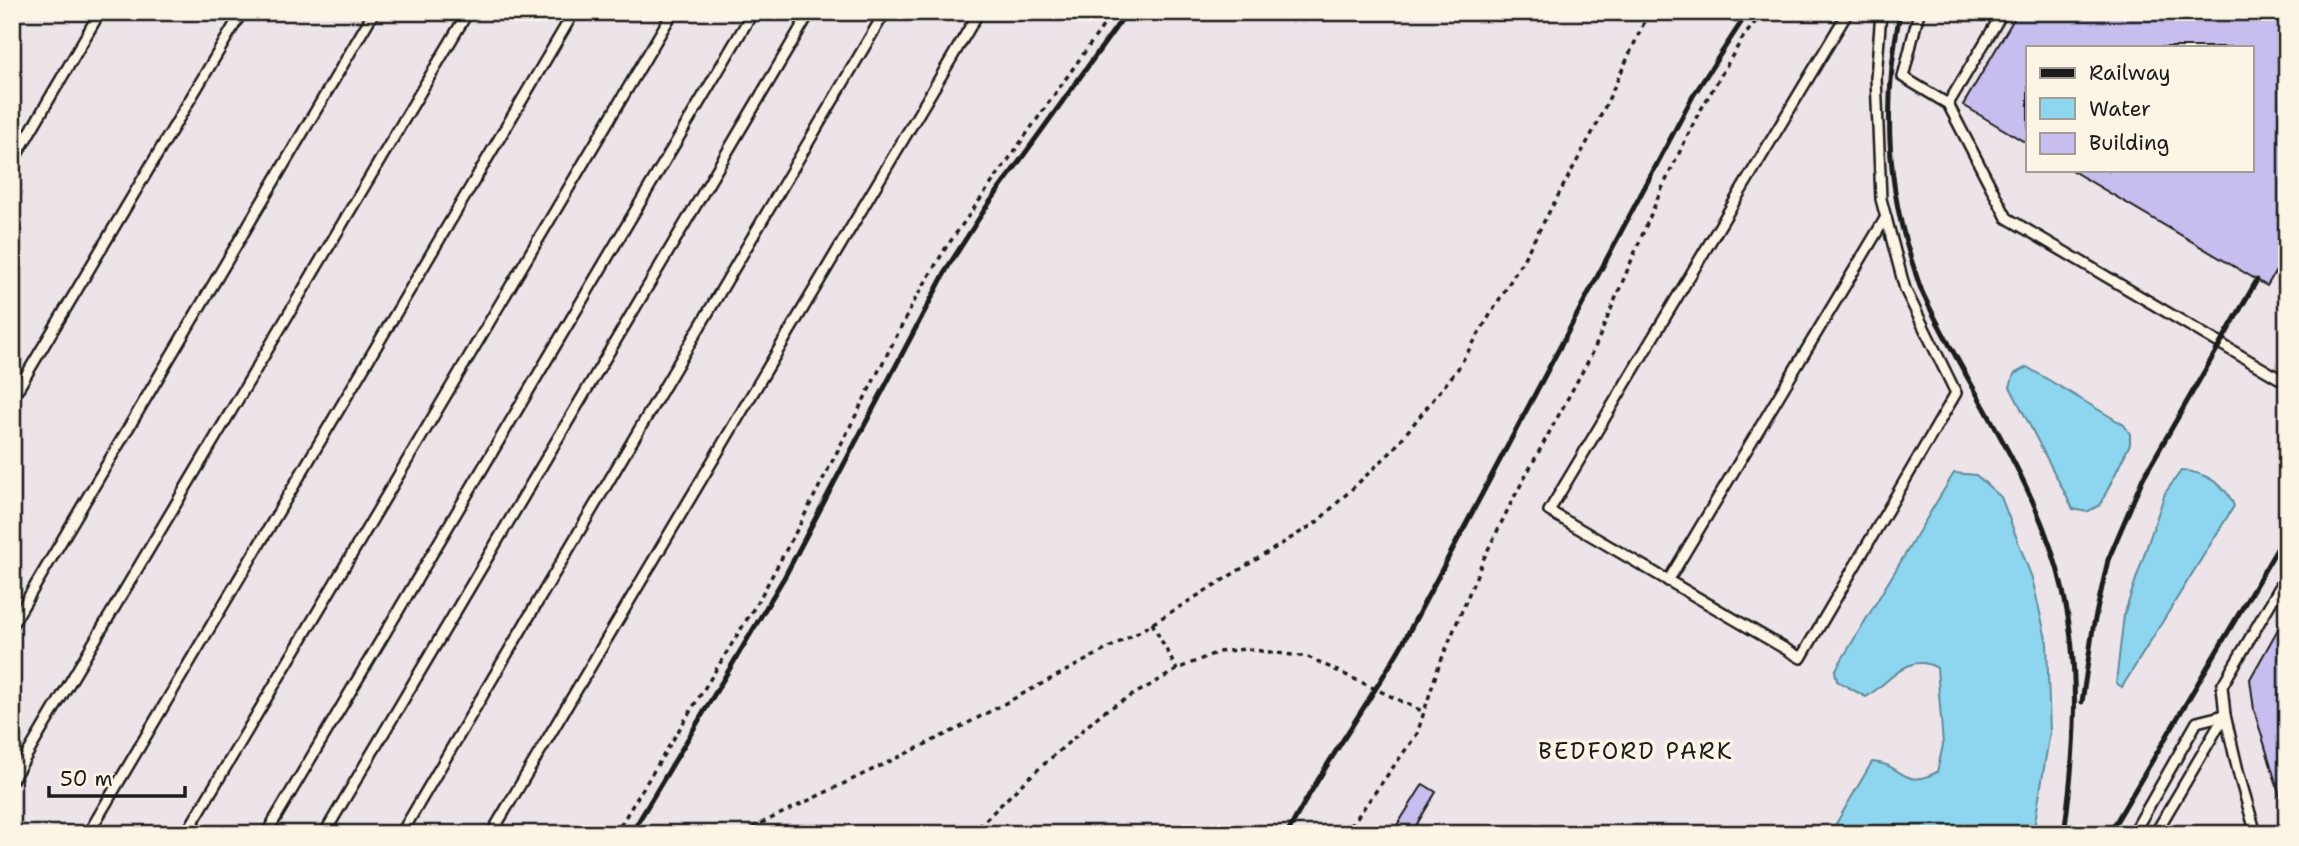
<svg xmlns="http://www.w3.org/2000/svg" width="2299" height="846" font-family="'Shantell Sans',sans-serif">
	<rect width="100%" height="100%" fill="#fcf5e5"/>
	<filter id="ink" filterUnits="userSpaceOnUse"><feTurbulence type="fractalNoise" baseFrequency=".0143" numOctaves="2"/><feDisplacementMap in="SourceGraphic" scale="14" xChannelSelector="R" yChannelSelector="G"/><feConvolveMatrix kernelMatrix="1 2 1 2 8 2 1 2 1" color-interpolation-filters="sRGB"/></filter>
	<g filter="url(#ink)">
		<path fill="#ece4e8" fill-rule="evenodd" d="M12,12H2287V834H12ZM2028,47H2252V170H2028Z"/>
		<g fill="#8ed5ef" stroke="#608b9b" stroke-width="2">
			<path d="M2027,367L2124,425L2130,434V444L2100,505L2087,512L2073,509L2010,387L2014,374Z"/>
			<path d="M2181,471C2203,471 2227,485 2234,506L2122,687L2116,683L2124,615L2165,493Z"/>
			<path d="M1954,473L1976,475L2001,497L2032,578L2047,643L2050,732L2033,834H1830L1872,762C1902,763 1902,791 1937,772L1943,745L1937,668C1908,651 1890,682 1866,697L1837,681L1835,671Z"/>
		</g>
		<g fill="#c8bdef" stroke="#1c1c1c" stroke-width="2">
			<path d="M2018,12H2287V252L2267,286L2071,170H2252V47H2028V144L1963,105Z"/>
			<path d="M2287,613V819L2254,710L2250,679Z"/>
			<path d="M1423,784L1436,792L1411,834H1406L1396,827Z"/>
		</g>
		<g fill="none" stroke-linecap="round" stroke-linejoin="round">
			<defs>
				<g id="lane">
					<path d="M1848,12L1549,511L1801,658L1956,393L1905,289L1881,199L1876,78L1881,12"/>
					<path d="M1919,12L1903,77L1948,104L2007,218L2287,383"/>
					<path d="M1948,104L2003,12"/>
					<path d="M12,163L100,12"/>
					<path d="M12,399L242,12"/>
					<path d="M1668,581L1886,217"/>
					<path d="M12,625L374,12"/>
					<path d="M12,780L468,12"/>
					<path d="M88,834L574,12"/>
					<path d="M186,834L673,12"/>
					<path d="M266,834L753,12"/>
					<path d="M324,834L810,12"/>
					<path d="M401,834L885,12"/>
					<path d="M491,834L979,12"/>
					<path d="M2133,834L2197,722L2225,715L2239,775L2256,834"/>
					<path d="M2155,834L2225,715L2222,686L2287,575"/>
				</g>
			</defs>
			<use href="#lane" stroke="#1c1c1c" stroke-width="14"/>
			<g stroke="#1c1c1c" stroke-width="3.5" stroke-dasharray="5 5" stroke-linecap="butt">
				<path d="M1152,623L1177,670"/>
				<path d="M743,832L955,730L1137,633L1317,522L1391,452L1457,370L1523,260L1596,126L1649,12"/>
				<path d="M615,834L760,598L799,526L916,298L945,249L1113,12"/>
				<path d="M971,834L1024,782L1103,712L1182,667L1218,652L1246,649L1308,657L1424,712"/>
				<path d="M1345,834L1417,734L1438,668L1483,560L1512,501L1593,352L1659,195L1696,118L1742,39L1763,12"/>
			</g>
			<use href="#lane" stroke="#fcf5e5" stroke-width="9"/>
			<g stroke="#1c1c1c" stroke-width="5">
				<path d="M1900,12C1884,95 1885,178 1911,259C1915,270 1918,283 1923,294C1970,392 2039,483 2063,591C2081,670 2075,754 2064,834"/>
				<path d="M2082,702L2093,628L2108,560L2143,478L2257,280"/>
				<path d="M631,834L785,576L949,265L985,209L1127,12"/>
				<path d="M1287,834C1322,767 1367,707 1404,641L1693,96L1748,12"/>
				<path d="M2109,834L2287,532"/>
			</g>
		</g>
	</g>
	<g text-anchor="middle" stroke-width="7" stroke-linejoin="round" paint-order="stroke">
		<g font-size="23" letter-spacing="2" fill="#1c1c1c" stroke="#fcf5e5">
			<text x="1636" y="759">BEDFORD PARK</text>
		</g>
	</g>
	<rect width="2299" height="846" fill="none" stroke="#fcf5e5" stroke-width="42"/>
	<rect x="21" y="21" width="2257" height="804" fill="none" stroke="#1c1c1c" stroke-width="2.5" filter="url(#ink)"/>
	<rect x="2026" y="46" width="228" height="126" fill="#fcf5e5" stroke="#a29e95" stroke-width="2"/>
	<rect x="2040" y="68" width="35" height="10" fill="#1c1c1c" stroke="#a29e95" stroke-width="2"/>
	<text x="2089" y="80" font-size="21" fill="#1c1c1c">Railway</text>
	<rect x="2040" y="98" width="35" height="21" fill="#8ed5ef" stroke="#a29e95" stroke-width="2"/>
	<text x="2089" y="116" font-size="21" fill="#1c1c1c">Water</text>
	<rect x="2040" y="133" width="35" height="21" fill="#c8bdef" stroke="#a29e95" stroke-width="2"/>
	<text x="2089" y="150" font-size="21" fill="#1c1c1c">Building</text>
	<path d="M49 786v10h136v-10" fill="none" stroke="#1c1c1c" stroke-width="3.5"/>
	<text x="60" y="786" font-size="21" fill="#1c1c1c" stroke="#fcf5e5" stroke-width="5" paint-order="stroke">50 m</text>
</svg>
